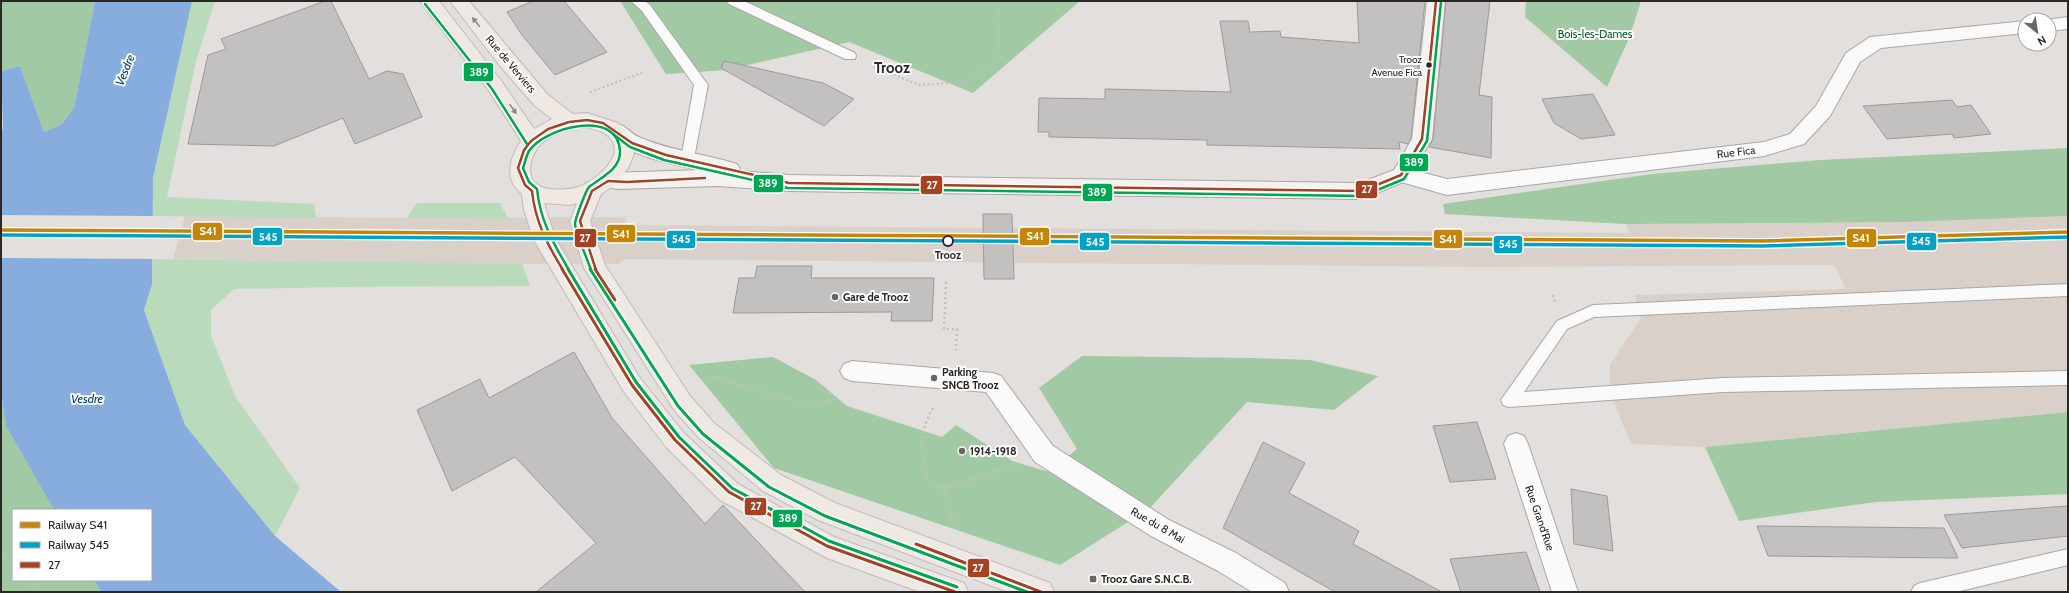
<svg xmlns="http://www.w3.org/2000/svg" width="2069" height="593" font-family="Cabin,sans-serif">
	<rect width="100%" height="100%" fill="#e2dfdc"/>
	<path fill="#d9d0c9" d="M185,216L407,218L627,217L625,225L1629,233L1626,224L1904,222L2068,216V412L1705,447L1631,444L1610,393V364L1641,318L1635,295L1846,289L1834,265L1483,267L625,259L619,264H522L173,259Z"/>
	<g fill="#b9dbbb">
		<path d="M192,1H215L196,61L167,197L314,204L316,218L151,216L153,178Z"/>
		<path d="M417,203H500L508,219L407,218Z"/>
		<path d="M153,259L522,264L530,286L341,287L234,289L211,310V336L235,396L300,488L275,536L185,425L144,310L152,284Z"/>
	</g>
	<g fill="#a1c9a4">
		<path d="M1,1H95L74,108L62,124L44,132L20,66L1,71Z"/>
		<path d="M620,1H1080L973,93L849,42L726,70L666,74Z"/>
		<path d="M1526,1H1641L1630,36L1607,87L1525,17Z"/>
		<path d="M2068,148V216L1904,222L1626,224L1445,214L1443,204L1652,174L1820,160Z"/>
		<path d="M1082,356L1253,358L1310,360L1378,376L1334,410L1247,402L1150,508L1060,565L774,468L689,365L773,357L816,380L847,406L942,437L956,425L1012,461L1049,472L1077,449L1039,388Z"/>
		<path d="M1,392L6,426L54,510H13V580H94L101,592H1Z"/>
		<path d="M2068,412V494L1876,502L1739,521L1705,447Z"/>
	</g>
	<path fill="#86addd" d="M95,1H192L153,178L152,284L144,310L185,425L275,536L341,592H101L94,580H151V510H54L6,426L1,392V133L3,128L1,71L20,66L44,132L62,124L74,108Z"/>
	<path fill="#e2dfdc" d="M1,215L153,216L155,259L1,258Z"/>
	<g fill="#c3c1c0" stroke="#9c9a99">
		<path d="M325,1H331L369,79L387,71L403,74L422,117L355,144L343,118L274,146L188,144L208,55L226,49L221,39Z"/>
		<path d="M533,1H564L607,52L555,75L522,35L507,12Z"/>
		<path d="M1357,1H1425L1411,139L1408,144L1399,142L1400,149L1207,145V140L1049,137V132H1038L1039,98L1105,99V89L1231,92L1220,21H1248L1250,32L1280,31L1281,37L1359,43Z"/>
		<path d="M1446,1H1490L1479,95L1492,97L1491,158L1429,147L1433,139Z"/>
		<path d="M724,61L823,83L854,99L824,126L721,68Z"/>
		<path d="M1593,94L1615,135L1581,139L1554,123L1542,99Z"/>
		<path d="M1952,100L1957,107L1971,105L1991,134L1954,138L1952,134L1887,139L1863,106Z"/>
		<path d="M983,214H1012L1014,279H984Z"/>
		<path d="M757,266H812L811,278H934L932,321H891L892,312L733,313L739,278H755Z"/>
		<path d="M574,352L612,418L705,524L723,505L805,592H536L596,543L515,457L452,491L417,410L480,379L489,398Z"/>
		<path d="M1477,422L1496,479L1450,482L1433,426Z"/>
		<path d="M1263,442L1305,463L1289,493L1359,531L1353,544L1442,592H1335L1223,528Z"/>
		<path d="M1571,489L1607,496L1613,551L1574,544Z"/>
		<path d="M2068,506V536L1962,548L1944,515Z"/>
		<path d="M1757,526L1944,528L1958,558L1768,556Z"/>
		<path d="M1526,552L1540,592H1461L1450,559Z"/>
	</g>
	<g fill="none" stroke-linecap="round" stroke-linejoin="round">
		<defs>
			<g id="lane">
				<path d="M631,1H645L650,5L708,85L693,163L688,164L683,163L681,159L694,85L642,11Z"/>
				<path d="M727,1H744L855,53L856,56L855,59H845L729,4Z"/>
				<path d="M2068,284V296L1594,317L1567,329L1524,392L1723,378L2068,371V385L1723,392L1509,407L1503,405L1501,400L1557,321L1593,305Z"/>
				<path d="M2068,549V565L1956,592H1911L1914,586L1920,583Z"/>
			</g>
			<g id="street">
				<path d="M2068,17V29L2049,31V20H2045Z"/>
				<path d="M2025,21V33L1881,48L1860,62L1830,116L1804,144L1764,156L1447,195L1394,180L1391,175L1394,170L1401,167L1447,179L1764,142L1790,134L1816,106L1846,53L1870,37Z"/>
				<path d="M852,361L993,373L1001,376L1053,446L1169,520L1236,553L1285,583L1289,592H1252L1218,571L1151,536L1035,462L986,392L852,381L844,378L840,371L844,364Z"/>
				<path d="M1516,433L1524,436L1528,444L1578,592H1552L1504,444L1508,436Z"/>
			</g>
			<path id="secondary" d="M1427,1H1445L1432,139L1408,180L1362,199L789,191L718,186L617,189L601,186L598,181L601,176L608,173L700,170C673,164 621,156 606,130L609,125C624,120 628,133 641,138C672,151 705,154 737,164L740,169L739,171L789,175L1360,183L1394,170L1412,139Z"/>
			<path id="primary" d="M420,1H439L502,82L534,129L552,119L534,105L500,66L450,1H469L548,95L573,114L587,113L618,123L632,140L634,154L628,168L613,186L601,194L590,221L605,265L690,396L714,423L781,475L835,503L1050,583L1054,592H1008L818,520L763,491L698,437L674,410L584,268L570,221L577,203L569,205L544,203L555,238L640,378L683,432L738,484L834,537L964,583L968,592H920L827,558L720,500L667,448L624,392L534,240L524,210L522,194C503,179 510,158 521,141L489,91ZM586,127C592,129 599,130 604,133C631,150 601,176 583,185C573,190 561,190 550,189C522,186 527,156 544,141C556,131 571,129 586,127Z"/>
		</defs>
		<use href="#lane" stroke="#a9a6a4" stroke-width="2"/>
		<use href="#street" stroke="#a9a6a4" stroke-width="2"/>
		<use href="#secondary" stroke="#a9a6a4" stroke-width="2"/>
		<use href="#primary" stroke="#bebcba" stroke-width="2"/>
		<g stroke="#c2c0bf" stroke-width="2" stroke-dasharray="2 2.5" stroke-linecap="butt">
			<path d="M873,66L919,85L965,82L1000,58L998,1"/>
			<path d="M590,92L644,72"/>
		</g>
		<g stroke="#c2c0bf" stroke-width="2.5" stroke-dasharray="2 3" stroke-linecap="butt">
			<path d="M946,282L944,329H957L956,350"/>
			<path d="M1553,295L1555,302"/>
			<path d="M703,379L719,378L809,406L838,398"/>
			<path d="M933,408C917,435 923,453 928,482L944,489L1014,466"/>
			<path d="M944,489L954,525"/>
			<path d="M1,552L13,565"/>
			<path d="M28,580L39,592"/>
		</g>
		<use href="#lane" fill="#fbfafa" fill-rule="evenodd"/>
		<use href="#street" fill="#fbfafa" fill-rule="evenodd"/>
		<use href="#secondary" fill="#f5f1ef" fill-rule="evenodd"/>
		<use href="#primary" fill="#efe8e3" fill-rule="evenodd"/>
		<defs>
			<g id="bus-1-far1">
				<path d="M608,181L627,182L705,178"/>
				<path d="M563,270C547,244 535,221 532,191L525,185L518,168L524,150L531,141L548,129L569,122L587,120L603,123L632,143L666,155L789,183L1362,191L1401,175L1422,139L1436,1"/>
				<path d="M596,270L580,221L592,191L608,181"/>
			</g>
			<g id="bus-1">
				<path d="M562,269L632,385L675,440L729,492L827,546L955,592"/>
				<path d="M595,269L615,300"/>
				<path d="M916,544L1041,592"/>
			</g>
			<g id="bus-2-far1">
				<path d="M425,4L492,89L527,144"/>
				<path d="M613,134L630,147L664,160L788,188L1363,196L1404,179L1427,141L1441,2"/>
				<path d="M569,270C553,243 540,220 537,189L529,182L523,168C525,163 526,156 529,151C545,127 619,108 620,152C620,170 600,178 589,187C586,190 575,219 575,224C576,234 587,258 591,270"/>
			</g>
			<g id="bus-2">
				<path d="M568,269L636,382L679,437L732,488L829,541L957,587"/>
				<path d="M590,269L678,406L703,434L769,487L825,516L1027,592"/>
			</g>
		</defs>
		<use href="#bus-1-far1" stroke="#fff" stroke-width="5"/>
		<use href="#bus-1" stroke="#fff" stroke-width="6"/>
		<use href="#bus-2-far1" stroke="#fff" stroke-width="5"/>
		<use href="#bus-2" stroke="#fff" stroke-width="6"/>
		<use href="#bus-1-far1" stroke="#a64224" stroke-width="2.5"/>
		<use href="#bus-1" stroke="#a64224" stroke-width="3"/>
		<use href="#bus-2-far1" stroke="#00a651" stroke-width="2.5"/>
		<use href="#bus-2" stroke="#00a651" stroke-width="3"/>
		<defs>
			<path id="rail-1" d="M1,230L1763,241L2068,232"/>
			<path id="rail-2" d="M1,235L1763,246L2068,237"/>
		</defs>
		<use href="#rail-1" stroke="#fff" stroke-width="6"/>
		<use href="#rail-2" stroke="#fff" stroke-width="6"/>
		<use href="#rail-1" stroke="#c48609" stroke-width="3.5"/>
		<use href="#rail-2" stroke="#02a2c6" stroke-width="3.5"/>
	</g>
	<defs><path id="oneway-solid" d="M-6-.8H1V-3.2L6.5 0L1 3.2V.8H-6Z"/></defs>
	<g fill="#8c8884">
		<use href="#oneway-solid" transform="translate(476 22) rotate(-129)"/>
		<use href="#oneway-solid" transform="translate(513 109) rotate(55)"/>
	</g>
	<circle fill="#2a2725" stroke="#fff" stroke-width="1.5" cx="1429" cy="65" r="3.5"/>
	<circle fill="#fff" stroke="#2a2725" stroke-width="2" cx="948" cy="241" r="5"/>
	<g fill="#6a6765" stroke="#fff" stroke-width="1.5">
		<circle cx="835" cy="297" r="4"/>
		<circle cx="934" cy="378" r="4"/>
		<circle cx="962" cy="451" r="4"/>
		<rect x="1089" y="575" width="8" height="8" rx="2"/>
	</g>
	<g text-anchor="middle" stroke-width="4" stroke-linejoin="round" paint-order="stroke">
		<g font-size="10" fill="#2a2725" stroke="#fff" text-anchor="end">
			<text x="1422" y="63">Trooz<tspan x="1422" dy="13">Avenue Fica</tspan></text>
		</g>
		<g font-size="11" fill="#005b1f" stroke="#fff">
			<text x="1595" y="38">Bois-les-Dames</text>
		</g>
		<g font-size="11" fill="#2a2725" stroke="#fff">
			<text transform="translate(511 64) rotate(50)" y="4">Rue de Verviers</text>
			<text transform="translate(1736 152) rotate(-7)" y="4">Rue Fica</text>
			<text transform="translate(1540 518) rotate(71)" y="4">Rue Grand'Rue</text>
			<text transform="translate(1158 525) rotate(30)" y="4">Rue du 8 Mai</text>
		</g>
		<g font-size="11" font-weight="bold" fill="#2a2725" stroke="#fff">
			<text x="948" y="259">Trooz</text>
		</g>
		<g font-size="11" font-weight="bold" fill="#2a2725" stroke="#fff" text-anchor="start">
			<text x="843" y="301">Gare de Trooz</text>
			<text x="942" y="376">Parking<tspan x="942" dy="13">SNCB Trooz</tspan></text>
			<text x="970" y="455">1914-1918</text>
			<text x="1101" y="583">Trooz Gare S.N.C.B.</text>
		</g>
		<g font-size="12" font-style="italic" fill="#00407e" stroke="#fff">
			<text transform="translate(125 70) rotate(-68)" y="4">Vesdre</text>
			<text x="87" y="403">Vesdre</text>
		</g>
		<g font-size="15" font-weight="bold" fill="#2a2725" stroke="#fff">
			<text x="892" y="73">Trooz</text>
		</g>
	</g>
	<g stroke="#fff" stroke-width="1.5">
		<rect x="463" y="62" width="31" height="20" rx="4" fill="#00a651"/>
		<rect x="1399" y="153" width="30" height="19" rx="4" fill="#00a651"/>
		<rect x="753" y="174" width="31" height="19" rx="4" fill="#00a651"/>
		<rect x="920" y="175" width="23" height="20" rx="4" fill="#a64224"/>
		<rect x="1355" y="180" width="23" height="19" rx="4" fill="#a64224"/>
		<rect x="1082" y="183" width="31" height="19" rx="4" fill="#00a651"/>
		<rect x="192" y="222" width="31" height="19" rx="4" fill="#c48609"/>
		<rect x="606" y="224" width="30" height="19" rx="4" fill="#c48609"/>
		<rect x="1019" y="227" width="31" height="19" rx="4" fill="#c48609"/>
		<rect x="252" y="227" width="31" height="19" rx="4" fill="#02a2c6"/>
		<rect x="574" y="228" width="23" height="20" rx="4" fill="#a64224"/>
		<rect x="1846" y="228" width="31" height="20" rx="4" fill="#c48609"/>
		<rect x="1433" y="229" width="30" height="20" rx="4" fill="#c48609"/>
		<rect x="666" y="230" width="30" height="19" rx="4" fill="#02a2c6"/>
		<rect x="1906" y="232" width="31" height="19" rx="4" fill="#02a2c6"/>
		<rect x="1079" y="232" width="31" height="19" rx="4" fill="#02a2c6"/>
		<rect x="1493" y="235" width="30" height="19" rx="4" fill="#02a2c6"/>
		<rect x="744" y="497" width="23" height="19" rx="4" fill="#a64224"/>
		<rect x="772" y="509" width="31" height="19" rx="4" fill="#00a651"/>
		<rect x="967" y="558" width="23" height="20" rx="4" fill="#a64224"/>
	</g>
	<g font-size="11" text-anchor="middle" font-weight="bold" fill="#fff">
		<text x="479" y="76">389</text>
		<text x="1414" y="166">389</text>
		<text x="768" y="187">389</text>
		<text x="932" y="189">27</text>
		<text x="1367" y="193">27</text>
		<text x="1097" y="196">389</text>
		<text x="208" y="235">S41</text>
		<text x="621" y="238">S41</text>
		<text x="1035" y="240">S41</text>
		<text x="268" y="241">545</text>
		<text x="585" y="242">27</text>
		<text x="1861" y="242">S41</text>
		<text x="1448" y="243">S41</text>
		<text x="681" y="243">545</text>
		<text x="1921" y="245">545</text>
		<text x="1095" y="246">545</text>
		<text x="1508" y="248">545</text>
		<text x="756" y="510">27</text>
		<text x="788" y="522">389</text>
		<text x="978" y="572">27</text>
	</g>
	<rect width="2069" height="593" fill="none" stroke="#2a2725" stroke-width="4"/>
	<rect x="12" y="509" width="140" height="72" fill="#ffffff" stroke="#aaa9a8"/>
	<rect x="20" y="522" width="20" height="6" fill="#c48609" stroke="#aaa9a8"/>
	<text x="48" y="529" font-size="12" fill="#2a2725">Railway S41</text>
	<rect x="20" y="542" width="20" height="6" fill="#02a2c6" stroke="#aaa9a8"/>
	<text x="48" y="549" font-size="12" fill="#2a2725">Railway 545</text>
	<rect x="20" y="562" width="20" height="6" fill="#a64224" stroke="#aaa9a8"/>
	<text x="48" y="569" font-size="12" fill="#2a2725">27</text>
	<g transform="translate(2037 32) rotate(150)"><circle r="19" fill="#ffffff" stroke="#aaa9a8"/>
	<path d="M0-3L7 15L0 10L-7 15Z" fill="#6a6765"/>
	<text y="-6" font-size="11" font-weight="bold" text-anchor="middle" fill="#2a2725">N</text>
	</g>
</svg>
